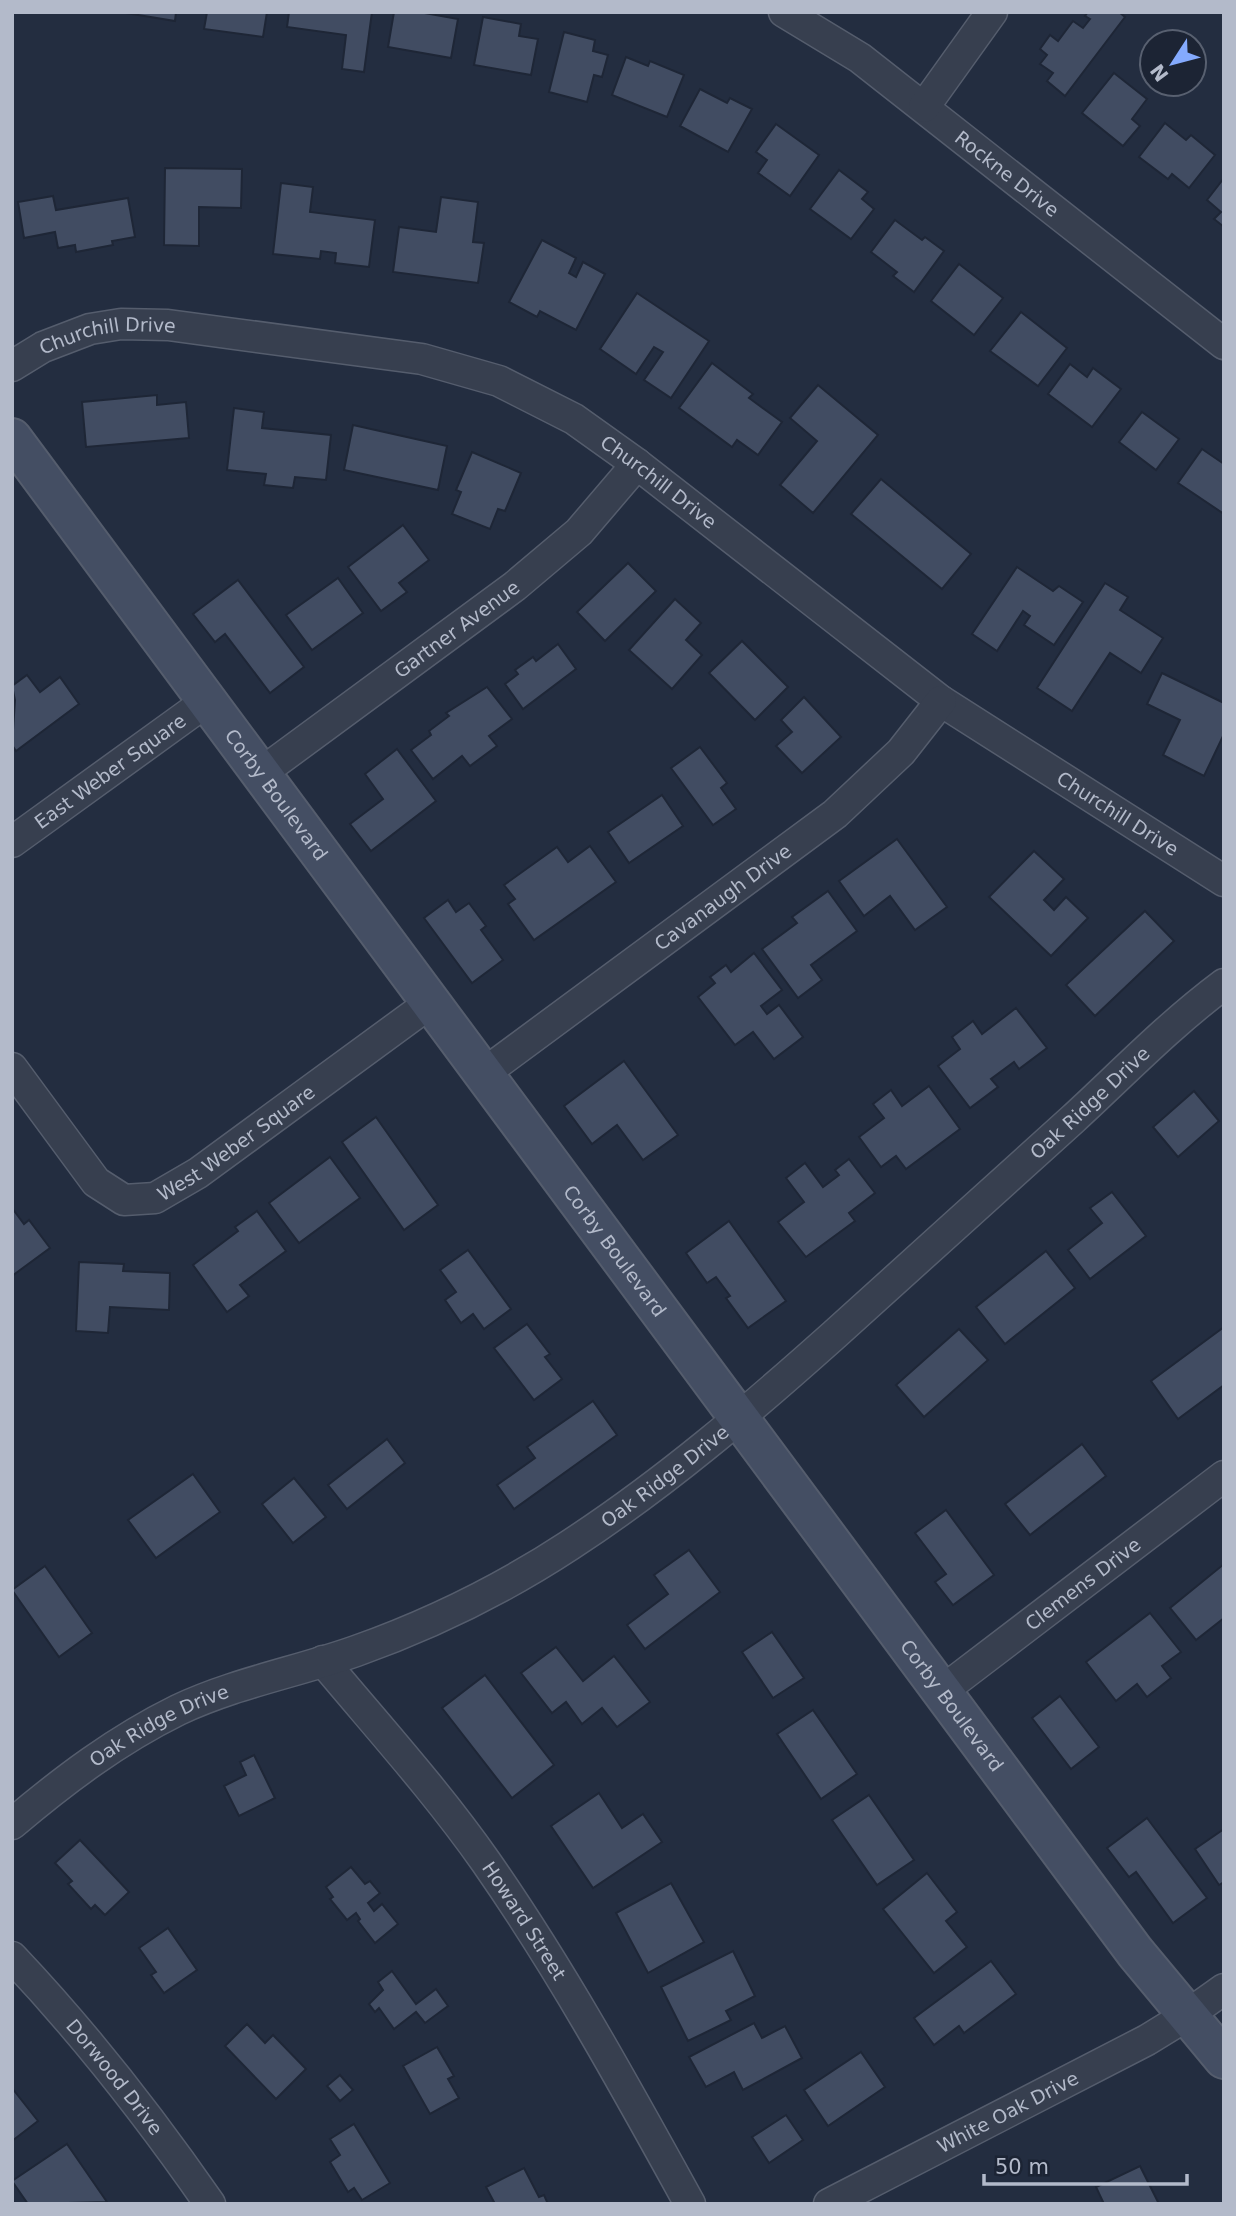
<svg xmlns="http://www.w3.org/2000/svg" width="1236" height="2216" font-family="'DejaVu Sans',sans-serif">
	<rect width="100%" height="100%" fill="#232d40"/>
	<g fill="#414c62" stroke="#1e2636" stroke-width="2">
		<path d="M120,12H176L175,21Z"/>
		<path d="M207,12H267L263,37L204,29Z"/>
		<path d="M289,12H372L364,72L342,69L346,35L287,27Z"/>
		<path d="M394,12H419L458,19L451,58L388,47Z"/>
		<path d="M1088,12H1119L1125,17L1065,96L1047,81L1053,73L1040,64L1047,55L1040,49L1050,35L1058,41L1073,21L1083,28L1090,19L1085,16Z"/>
		<path d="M483,17L521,24L519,36L538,39L531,75L474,65Z"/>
		<path d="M564,32L595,40L593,51L608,55L602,77L594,75L587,102L549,92Z"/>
		<path d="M626,57L648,66L650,61L684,75L667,117L612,95Z"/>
		<path d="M1114,73L1147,99L1132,119L1140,126L1123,146L1082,113Z"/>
		<path d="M700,89L727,103L730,98L752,109L728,152L680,126Z"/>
		<path d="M1165,123L1186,140L1191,135L1215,155L1189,188L1172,174L1168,179L1139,157Z"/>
		<path d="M776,124L819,155L790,196L758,173L767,160L756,152Z"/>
		<path d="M165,168L242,169L241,208L199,207V246L164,245Z"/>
		<path d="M839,170L868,192L862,199L874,209L851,239L810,209Z"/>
		<path d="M1224,178V227L1214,219L1221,212L1207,200Z"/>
		<path d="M281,183L313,187L310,212L375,220L369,267L335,263L336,253L321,251L320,259L273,254Z"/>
		<path d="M53,196L56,210L128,198L135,237L112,241L113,245L76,252L75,245L58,248L55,232L24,238L18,202Z"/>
		<path d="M441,197L478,202L473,242L484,243L478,283L393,272L399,227L436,232Z"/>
		<path d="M895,220L922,240L925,237L944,251L914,292L893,276L897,272L871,252Z"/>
		<path d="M542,240L576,258L569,273L576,277L583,262L605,274L576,330L540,311L537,317L509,302Z"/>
		<path d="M959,264L1003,298L974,335L931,301Z"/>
		<path d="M637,293L709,341L671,398L644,380L663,352L654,347L636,374L600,349Z"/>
		<path d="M1021,312L1067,348L1038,386L990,351Z"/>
		<path d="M712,363L753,394L749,398L782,422L758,455L737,440L732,447L679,408Z"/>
		<path d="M1070,364L1087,377L1093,368L1121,389L1092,427L1048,394Z"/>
		<path d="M818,385L878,435L813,513L780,485L817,441L790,418Z"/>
		<path d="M157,395V405L186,402L189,438L86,447L82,402Z"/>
		<path d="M234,408L264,412L262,428L331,435L326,480L295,477L293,488L264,485L266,474L227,470Z"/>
		<path d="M1142,412L1179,439L1156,470L1119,442Z"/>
		<path d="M353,425L447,446L438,490L344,470Z"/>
		<path d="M1202,449L1224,464V514L1178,483Z"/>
		<path d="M472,452L521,473L505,511L498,509L490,529L452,514L461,492L456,490Z"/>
		<path d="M881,479L971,554L942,589L851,514Z"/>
		<path d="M403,525L429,560L399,583L407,592L381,611L348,567Z"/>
		<path d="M628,563L656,591L605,641L577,612Z"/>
		<path d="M1017,567L1053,591L1059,586L1083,602L1054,645L1024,625L1030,616L1023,611L997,651L972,634Z"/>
		<path d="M338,578L363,613L312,650L286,615Z"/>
		<path d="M238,580L304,667L270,693L225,634L215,642L193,614Z"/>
		<path d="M1105,583L1128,597L1120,610L1163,638L1141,673L1110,653L1072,711L1037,688Z"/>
		<path d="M675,599L701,623L686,640L702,655L672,689L629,650Z"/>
		<path d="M742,641L788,687L755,720L709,673Z"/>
		<path d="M558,644L576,669L523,709L505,684L518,674L515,670L533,657L536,661Z"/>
		<path d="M1162,673L1224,703V734L1204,776L1163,755L1180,720L1147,704Z"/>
		<path d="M27,675L40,692L60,677L79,704L16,751L12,745L15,700L12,686Z"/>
		<path d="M487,687L512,719L489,736L497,746L470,766L462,756L433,779L411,750L431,735L429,731L449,716L446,713Z"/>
		<path d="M804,697L841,737L802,773L776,746L792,732L781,720Z"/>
		<path d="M700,747L727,783L721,788L736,809L713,825L671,768Z"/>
		<path d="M397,749L436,801L371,851L350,824L383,799L365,774Z"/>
		<path d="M662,795L683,826L629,863L608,832Z"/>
		<path d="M897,839L947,907L915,930L890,896L864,916L839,881Z"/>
		<path d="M590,846L616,882L534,940L508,904L515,899L504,885L557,847L568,862Z"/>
		<path d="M1034,851L1064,879L1044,900L1054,910L1066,897L1088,918L1051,956L989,897Z"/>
		<path d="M828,891L857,931L811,965L822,980L798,998L762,949L797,923L792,917Z"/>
		<path d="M448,900L456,912L469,903L486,926L481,930L503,960L472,983L424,918Z"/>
		<path d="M1145,911L1174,941L1095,1016L1066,985Z"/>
		<path d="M754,953L782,990L761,1006L767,1014L779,1005L803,1037L774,1059L753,1032L735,1045L698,997L715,983L710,977L726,965L731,972Z"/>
		<path d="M1016,1008L1047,1048L1019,1069L1014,1062L991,1079L998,1087L970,1108L938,1066L960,1049L952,1037L973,1021L982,1034Z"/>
		<path d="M624,1061L678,1135L643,1160L617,1125L592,1144L564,1106Z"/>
		<path d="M929,1086L960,1129L906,1169L896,1156L881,1167L859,1137L884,1118L873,1104L891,1090L902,1106Z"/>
		<path d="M1194,1091L1219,1121L1178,1157L1153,1127Z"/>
		<path d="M376,1117L438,1205L404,1230L342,1142Z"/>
		<path d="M330,1157L360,1198L299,1243L269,1203Z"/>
		<path d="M849,1159L875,1193L849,1213L855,1221L806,1257L778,1222L804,1202L786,1178L805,1163L823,1187L839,1175L835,1170Z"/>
		<path d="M1112,1192L1146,1236L1090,1279L1068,1250L1102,1223L1090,1208Z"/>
		<path d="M12,1208L24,1224L29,1220L50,1248L12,1276Z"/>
		<path d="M257,1211L286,1251L240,1285L249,1296L227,1312L193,1265L238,1231L235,1227Z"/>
		<path d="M729,1221L786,1301L748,1328L726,1298L730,1296L716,1277L707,1283L686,1253Z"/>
		<path d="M468,1250L511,1309L484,1329L473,1314L461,1323L445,1300L456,1292L440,1270Z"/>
		<path d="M1046,1251L1075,1288L1005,1344L976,1307Z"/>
		<path d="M79,1262L124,1264L123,1271L170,1273L169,1310L110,1307L108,1333L76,1331Z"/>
		<path d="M527,1324L550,1354L545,1357L562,1379L534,1400L494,1348Z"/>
		<path d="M1224,1327V1385L1178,1419L1151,1381Z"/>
		<path d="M959,1329L988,1360L924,1417L896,1385Z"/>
		<path d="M593,1401L617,1435L514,1509L497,1485L535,1458L527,1447Z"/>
		<path d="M387,1439L405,1463L347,1509L328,1485Z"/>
		<path d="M1082,1444L1106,1476L1030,1535L1005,1504Z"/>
		<path d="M193,1474L220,1512L156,1558L128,1520Z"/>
		<path d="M294,1478L326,1517L293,1543L262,1504Z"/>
		<path d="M946,1510L994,1575L953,1605L935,1582L946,1574L915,1533Z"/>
		<path d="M689,1550L720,1592L645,1649L627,1625L668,1594L654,1575Z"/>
		<path d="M1224,1564V1618L1196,1640L1170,1608Z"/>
		<path d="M45,1566L92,1633L59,1657L12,1590Z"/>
		<path d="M1150,1613L1181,1652L1162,1666L1171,1678L1147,1697L1137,1684L1116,1701L1086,1662Z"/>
		<path d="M772,1632L804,1678L773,1698L742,1652Z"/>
		<path d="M556,1647L583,1681L614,1656L650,1702L617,1727L602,1708L582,1724L566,1702L552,1713L521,1673Z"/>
		<path d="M485,1675L554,1765L512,1798L442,1708Z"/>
		<path d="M1060,1696L1099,1747L1071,1769L1032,1718Z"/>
		<path d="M813,1710L857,1774L821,1799L777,1734Z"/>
		<path d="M254,1755L275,1798L239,1816L224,1786L246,1775L240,1762Z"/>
		<path d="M599,1793L622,1828L643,1814L662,1842L593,1888L551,1826Z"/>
		<path d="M869,1795L914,1860L877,1885L832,1820Z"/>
		<path d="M1147,1818L1207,1898L1173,1923L1136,1872L1129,1877L1107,1848Z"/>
		<path d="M1224,1829V1882L1219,1885L1195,1849Z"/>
		<path d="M80,1840L129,1892L105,1915L95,1905L91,1909L68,1884L72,1881L55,1863Z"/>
		<path d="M351,1867L365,1884L370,1881L380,1893L368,1903L374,1911L382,1904L398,1924L375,1943L358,1921L360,1919L356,1913L347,1920L330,1899L333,1897L326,1887Z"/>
		<path d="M927,1873L957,1912L946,1921L967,1947L934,1973L883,1909Z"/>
		<path d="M671,1883L704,1942L648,1973L616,1913Z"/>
		<path d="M168,1928L197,1970L164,1993L151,1975L156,1972L139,1948Z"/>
		<path d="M733,1951L755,1996L726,2011L731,2020L688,2041L661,1987Z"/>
		<path d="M991,1961L1016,1994L964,2033L959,2026L934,2045L914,2018Z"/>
		<path d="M392,1971L416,2004L436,1989L448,2006L425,2023L416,2012L394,2029L379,2008L375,2012L369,2004L383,1990L378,1982Z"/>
		<path d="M754,2023L762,2038L785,2026L802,2058L743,2090L734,2072L706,2087L689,2057Z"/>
		<path d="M247,2024L265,2043L273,2035L306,2069L276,2099L225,2046Z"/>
		<path d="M437,2047L454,2076L448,2079L459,2098L430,2114L403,2066Z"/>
		<path d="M861,2052L885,2087L828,2126L804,2090Z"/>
		<path d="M340,2075L353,2090L340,2101L327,2086Z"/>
		<path d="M12,2088L38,2121L12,2141Z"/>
		<path d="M786,2115L803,2140L769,2163L752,2137Z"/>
		<path d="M354,2124L390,2183L362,2200L354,2188L348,2192L330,2162L340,2155L330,2139Z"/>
		<path d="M67,2144L107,2202L28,2204L12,2181Z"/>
		<path d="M1140,2166L1159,2204H1104L1096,2187Z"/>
		<path d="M524,2168L539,2197L544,2195L548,2204H495L486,2187Z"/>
	</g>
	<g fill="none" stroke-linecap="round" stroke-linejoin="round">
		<defs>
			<g id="street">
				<path id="s1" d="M784,12L860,58L1224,344"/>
				<path d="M924,107L992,12"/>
				<path id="s2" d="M12,366L43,347L90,329L121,324L168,325L422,359L499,381L574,419L637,464L941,701L1224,881"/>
				<path id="s3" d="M261,773L515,586L579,532L637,464"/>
				<path id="s4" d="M12,842L207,701"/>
				<path id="s5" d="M12,1068L96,1182L124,1200L155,1198L198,1173L430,1003"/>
				<path id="s6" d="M483,1074L835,814L901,752L941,701"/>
				<path id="s7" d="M323,1661C378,1727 437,1792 486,1862C562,1971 626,2088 690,2204"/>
				<path id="s8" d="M942,1691L1224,1476"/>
				<path id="s9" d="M12,1824C64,1780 117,1740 178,1710C235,1683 297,1672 356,1651C432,1624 503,1589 570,1545C665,1483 750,1410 834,1335C914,1263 993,1191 1073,1119C1123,1073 1169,1025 1224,984"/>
				<path id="s10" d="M12,1957C85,2034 149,2116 210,2204"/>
				<path id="s11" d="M829,2204L1147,2040L1186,2016L1224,1989"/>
			</g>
			<g id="secondary">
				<path id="s12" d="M12,438L1135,1952L1224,2059"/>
			</g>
		</defs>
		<use href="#street" stroke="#555d6d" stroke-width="33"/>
		<use href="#secondary" stroke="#555d6d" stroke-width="42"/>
		<use href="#street" stroke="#373f4f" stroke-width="30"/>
		<use href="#secondary" stroke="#444e63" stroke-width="38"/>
	</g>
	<g text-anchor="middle" stroke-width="5" stroke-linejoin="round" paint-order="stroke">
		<g font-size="19" fill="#b3baca" stroke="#1c2434">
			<text dy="7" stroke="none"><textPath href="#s1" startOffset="276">Rockne Drive</textPath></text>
			<text dy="7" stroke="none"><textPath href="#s2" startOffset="103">Churchill Drive</textPath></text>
			<text dy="7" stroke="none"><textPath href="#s2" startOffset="691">Churchill Drive</textPath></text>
			<text dy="7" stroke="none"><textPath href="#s3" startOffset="243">Gartner Avenue</textPath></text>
			<text dy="7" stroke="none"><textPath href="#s4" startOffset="121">East Weber Square</textPath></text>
			<text dy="7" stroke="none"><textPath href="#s12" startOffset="444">Corby Boulevard</textPath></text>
			<text dy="7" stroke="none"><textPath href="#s2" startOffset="1258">Churchill Drive</textPath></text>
			<text dy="7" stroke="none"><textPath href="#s6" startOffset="298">Cavanaugh Drive</textPath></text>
			<text dy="7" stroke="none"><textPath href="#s9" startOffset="1312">Oak Ridge Drive</textPath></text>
			<text dy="7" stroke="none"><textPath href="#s5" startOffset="304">West Weber Square</textPath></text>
			<text dy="7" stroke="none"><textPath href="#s12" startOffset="1012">Corby Boulevard</textPath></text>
			<text dy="7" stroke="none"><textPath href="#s9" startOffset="746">Oak Ridge Drive</textPath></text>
			<text dy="7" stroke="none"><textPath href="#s8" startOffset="177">Clemens Drive</textPath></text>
			<text dy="7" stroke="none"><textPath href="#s12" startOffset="1578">Corby Boulevard</textPath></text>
			<text dy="7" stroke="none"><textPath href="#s9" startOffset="178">Oak Ridge Drive</textPath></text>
			<text dy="7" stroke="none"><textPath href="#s7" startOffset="329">Howard Street</textPath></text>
			<text dy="7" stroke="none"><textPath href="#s10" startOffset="158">Dorwood Drive</textPath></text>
			<text dy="7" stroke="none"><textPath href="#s11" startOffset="201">White Oak Drive</textPath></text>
		</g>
	</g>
	<rect width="1236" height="2216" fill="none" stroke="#b3baca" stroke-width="28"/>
	<g transform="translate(1173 63) rotate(234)"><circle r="33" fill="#1c2434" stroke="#586070" stroke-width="2"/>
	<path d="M0-5L12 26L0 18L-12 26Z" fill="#84aafe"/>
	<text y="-10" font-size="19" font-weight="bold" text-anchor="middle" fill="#b3baca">N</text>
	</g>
	<path d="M984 2174v10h203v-10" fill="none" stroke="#b3baca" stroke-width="3.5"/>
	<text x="995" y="2174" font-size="21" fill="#b3baca" stroke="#1c2434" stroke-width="5" paint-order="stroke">50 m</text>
</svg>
